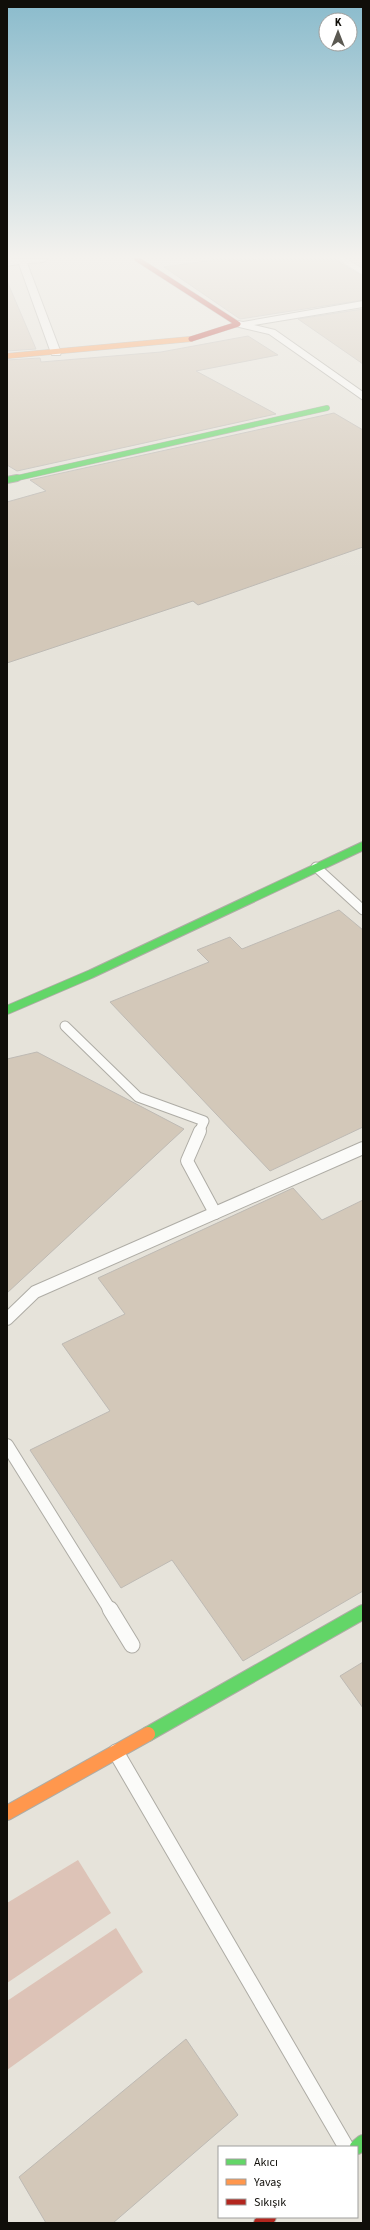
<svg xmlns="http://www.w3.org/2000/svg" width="370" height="2230" font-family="'Source Sans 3',sans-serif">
	<rect width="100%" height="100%" fill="#e6e3da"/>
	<g fill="#ddc3b7">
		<path d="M78,1860L111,1913L7,1983V1903Z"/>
		<path d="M116,1928L143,1972L7,2070V2001Z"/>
	</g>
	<g fill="#d3c8b9" stroke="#bebab4">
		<path d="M220,259H338L340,263L363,276V300L240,319L164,267Z"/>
		<path d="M7,281L36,349L7,351Z"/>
		<path d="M363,309V364L298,319Z"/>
		<path d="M248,336L278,355L196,371L276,414L17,471L7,465V360L40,358L41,362L161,352Z"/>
		<path d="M334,413L363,430V547L198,605L193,601L7,663V502L46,491L30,480Z"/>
		<path d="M339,910L363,930V1127L270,1171L110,1002L209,962L197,950L230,937L242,949Z"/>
		<path d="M37,1052L184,1129L7,1293V1059Z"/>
		<path d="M293,1188L322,1220L363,1200V1591L243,1661L172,1560L121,1588L30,1450L110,1411L62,1344L125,1314L98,1278Z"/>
		<path d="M363,1662V1708L340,1676Z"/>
		<path d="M186,2039L238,2115L113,2223H46L19,2177Z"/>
	</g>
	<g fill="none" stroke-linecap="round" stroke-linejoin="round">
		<defs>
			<path id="lane-far3" d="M342,259L363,272"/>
			<g id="lane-far2">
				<path d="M316,867L363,910"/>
				<path d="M65,1026L138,1097L204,1121L199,1132"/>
			</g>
			<g id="lane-far1">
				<path d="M200,1131L187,1161L215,1213"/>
				<path d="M7,1319L35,1292L363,1148"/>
				<path d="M7,1445L110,1610"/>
			</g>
			<g id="lane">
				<path d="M110,1609L132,1645"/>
				<path d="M116,1752L346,2147"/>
			</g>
			<g id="street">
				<path d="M20,259H47L43,262L27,263L61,353L60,355H52L51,353L19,264L7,266V260Z"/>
				<path d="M363,301V307L254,325L275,330L363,392V400L269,334L235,326L233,324L238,321L243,322Z"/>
			</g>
			<path id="fast-far3" d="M13,479L327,408"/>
			<path id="fast-far2" d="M7,480L17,478"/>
			<path id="fast-far1" d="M7,1010L91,974L363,846"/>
			<g id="fast">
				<path d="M148,1734L363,1612"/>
				<path d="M357,2147L363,2142"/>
			</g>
			<path id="slow-far1" d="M7,356L191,339"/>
			<path id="slow" d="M7,1813L148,1734"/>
			<path id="jam-far1" d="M137,259L238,324L191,339"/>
			<path id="jam" d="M261,2223L269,2217"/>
		</defs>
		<use href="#lane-far3" stroke="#aeaca5" stroke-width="6"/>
		<use href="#lane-far2" stroke="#aeaca5" stroke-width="11"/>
		<use href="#lane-far1" stroke="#aeaca5" stroke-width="14"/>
		<use href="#lane" stroke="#aeaca5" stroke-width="17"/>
		<use href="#street" stroke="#aeaca5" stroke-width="2"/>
		<use href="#fast-far3" stroke="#aeaca5" stroke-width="6"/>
		<use href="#fast-far2" stroke="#aeaca5" stroke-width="8"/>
		<use href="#fast-far1" stroke="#aeaca5" stroke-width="10"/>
		<use href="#fast" stroke="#aeaca5" stroke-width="16"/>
		<use href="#slow-far1" stroke="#aeaca5" stroke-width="6"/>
		<use href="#slow" stroke="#aeaca5" stroke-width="16"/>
		<use href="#jam-far1" stroke="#aeaca5" stroke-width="6"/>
		<use href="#jam" stroke="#aeaca5" stroke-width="16"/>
		<use href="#lane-far3" stroke="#fbfbf9" stroke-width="5.5"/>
		<use href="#lane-far2" stroke="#fbfbf9" stroke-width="9"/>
		<use href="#lane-far1" stroke="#fbfbf9" stroke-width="12"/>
		<use href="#lane" stroke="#fbfbf9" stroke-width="15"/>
		<use href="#street" fill="#fbfbf9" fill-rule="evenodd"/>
		<use href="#fast-far3" stroke="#63d668" stroke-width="5"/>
		<use href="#fast-far2" stroke="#63d668" stroke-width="6"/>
		<use href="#fast-far1" stroke="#63d668" stroke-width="8"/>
		<use href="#fast" stroke="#63d668" stroke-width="14"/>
		<use href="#slow-far1" stroke="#ff974d" stroke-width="5"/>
		<use href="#slow" stroke="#ff974d" stroke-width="14"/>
		<use href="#jam-far1" stroke="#b3261e" stroke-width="5"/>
		<use href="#jam" stroke="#b3261e" stroke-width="14"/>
	</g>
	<linearGradient id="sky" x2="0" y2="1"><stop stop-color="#8abbcc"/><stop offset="0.45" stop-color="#f4f2ee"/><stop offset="1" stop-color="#f4f2ee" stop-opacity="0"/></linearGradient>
	<rect width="370" height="571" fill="url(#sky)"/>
	<rect width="370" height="2230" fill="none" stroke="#100e09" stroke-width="16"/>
	<rect x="218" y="2146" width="140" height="72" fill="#ffffff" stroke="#9f9f9d"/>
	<rect x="226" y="2159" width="20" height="6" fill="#63d668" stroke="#9f9f9d"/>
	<text x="254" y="2166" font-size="12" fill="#100e09">Akıcı</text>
	<rect x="226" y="2179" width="20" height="6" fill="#ff974d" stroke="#9f9f9d"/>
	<text x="254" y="2186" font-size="12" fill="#100e09">Yavaş</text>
	<rect x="226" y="2199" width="20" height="6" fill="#b3261e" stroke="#9f9f9d"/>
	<text x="254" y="2206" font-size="12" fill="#100e09">Sıkışık</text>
	<g transform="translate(338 32)"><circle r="19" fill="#ffffff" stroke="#9f9f9d"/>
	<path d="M0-3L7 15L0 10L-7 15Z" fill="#5b5952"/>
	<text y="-6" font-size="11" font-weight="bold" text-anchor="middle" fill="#100e09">K</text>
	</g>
</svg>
